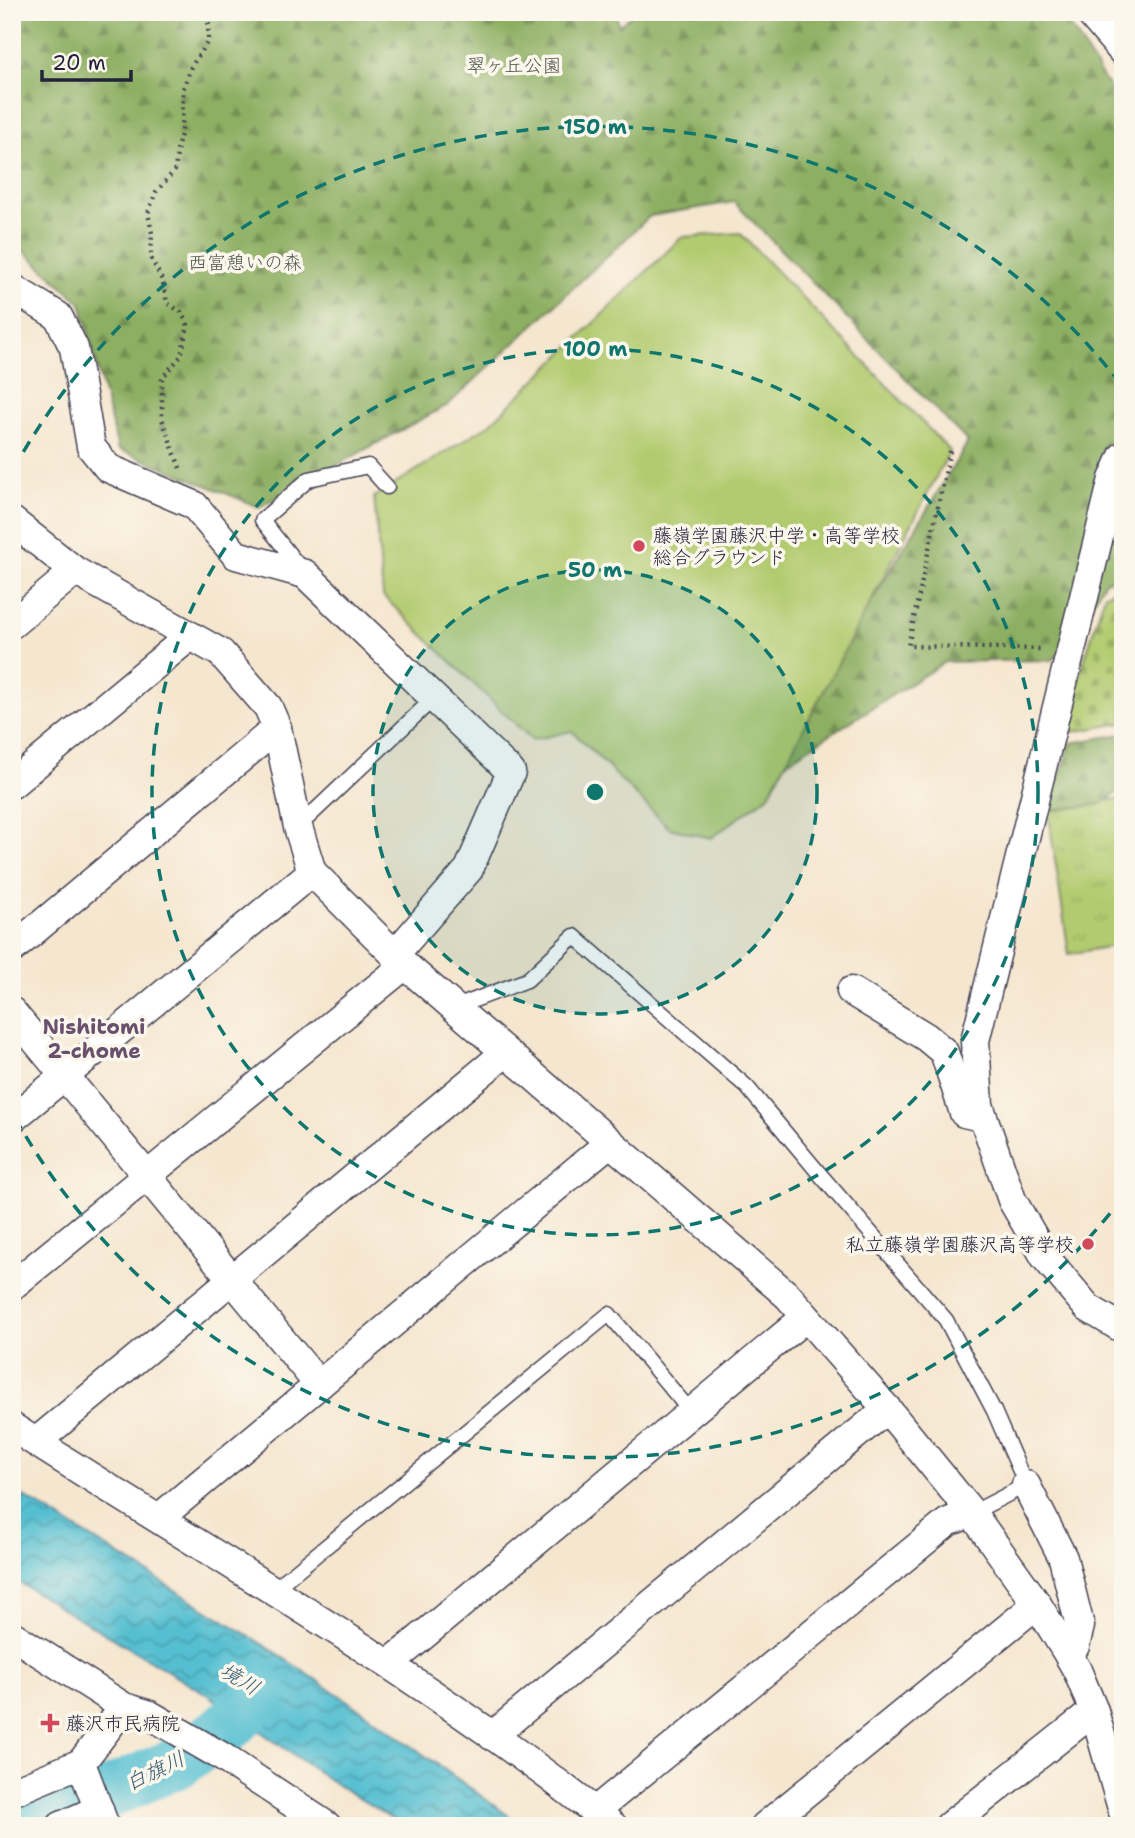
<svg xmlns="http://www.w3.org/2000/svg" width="1135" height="1838" font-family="'Shantell Sans','Klee One',sans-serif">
	<defs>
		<pattern id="grass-tufts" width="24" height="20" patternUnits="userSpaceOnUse" patternTransform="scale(1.75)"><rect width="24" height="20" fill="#b2cb70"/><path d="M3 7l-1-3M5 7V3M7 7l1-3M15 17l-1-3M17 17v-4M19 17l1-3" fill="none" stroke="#99ae62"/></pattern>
		<pattern id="forest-firs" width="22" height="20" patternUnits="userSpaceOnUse" patternTransform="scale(1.75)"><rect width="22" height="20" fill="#8daf62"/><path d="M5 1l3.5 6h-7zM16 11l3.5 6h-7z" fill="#738e52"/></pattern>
		<pattern id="cemetery-stones" width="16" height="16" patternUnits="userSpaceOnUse" patternTransform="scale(1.75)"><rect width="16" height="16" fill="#b2cb70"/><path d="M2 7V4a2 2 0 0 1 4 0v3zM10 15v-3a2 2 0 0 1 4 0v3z" fill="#99ae62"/></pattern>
		<pattern id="water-waves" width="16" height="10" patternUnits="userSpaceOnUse" patternTransform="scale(1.75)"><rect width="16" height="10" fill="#55bfd1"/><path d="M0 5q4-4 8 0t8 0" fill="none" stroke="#469bab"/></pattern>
	</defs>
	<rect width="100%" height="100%" fill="#fbf7ec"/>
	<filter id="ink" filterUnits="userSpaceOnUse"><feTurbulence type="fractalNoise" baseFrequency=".0143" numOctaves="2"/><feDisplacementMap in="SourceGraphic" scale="14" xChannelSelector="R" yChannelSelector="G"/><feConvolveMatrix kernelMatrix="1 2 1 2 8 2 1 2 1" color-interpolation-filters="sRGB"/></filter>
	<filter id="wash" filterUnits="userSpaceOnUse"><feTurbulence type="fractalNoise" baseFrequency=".00686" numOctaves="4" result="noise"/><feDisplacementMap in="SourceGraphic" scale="28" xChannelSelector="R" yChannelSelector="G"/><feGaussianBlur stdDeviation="1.57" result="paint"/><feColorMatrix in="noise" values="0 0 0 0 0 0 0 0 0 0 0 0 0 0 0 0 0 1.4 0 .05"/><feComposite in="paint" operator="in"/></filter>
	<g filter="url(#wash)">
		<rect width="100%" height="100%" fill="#f5e6cf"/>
		<path fill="url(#grass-tufts)" stroke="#6a7656" stroke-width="2" d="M1123,798V944L1069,954L1048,811Z"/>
		<g fill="url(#forest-firs)" stroke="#58684e" stroke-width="2">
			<path d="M12,12H516L529,21L532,12H616L619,26L635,12H1062L1123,110V424L1119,439L1123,452V575L1105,581L1064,649L1052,660L945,662L766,775L968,442L734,202L650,216L448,405L259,507L118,449L81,303L12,240Z"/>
			<path d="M1123,734V788L1102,804L1048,811L1071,743Z"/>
		</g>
		<path fill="url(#cemetery-stones)" stroke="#6a7656" stroke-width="2" d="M1123,587V723L1061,734L1105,594Z"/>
		<path fill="#b2cb70" stroke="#6a7656" stroke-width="2" d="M740,233L950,451L768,796L711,838L669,828L572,731L532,740L383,596L374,497L490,424L682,237Z"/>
		<path fill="url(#water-waves)" stroke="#3c7086" stroke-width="2" d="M12,1489L267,1647L360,1709L523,1826H404L331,1781L210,1696L13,1579Z"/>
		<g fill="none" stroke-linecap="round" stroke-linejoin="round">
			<path stroke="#55bfd1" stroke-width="52" d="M32,1826L177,1763L226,1728L262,1692"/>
		</g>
	</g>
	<g filter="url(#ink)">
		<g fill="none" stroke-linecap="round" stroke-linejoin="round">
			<defs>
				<g id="service">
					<path d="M302,570L262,520L309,479L368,466L387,487"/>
					<path d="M298,827L434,698"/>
					<path d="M456,1007L527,980L574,936L747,1087L818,1172L946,1320L994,1411L1026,1485L972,1513"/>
					<path d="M273,1590L609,1314L691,1412"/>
				</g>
				<g id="minor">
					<path d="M1089,12L1123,52"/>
					<path d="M12,288L58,316L74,348L91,447L108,468L194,505L236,555L305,574L511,772L469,869L395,954"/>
					<path d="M1123,456L1113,479L975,1041L979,1105L1012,1200L1045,1257L1088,1308L1123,1329"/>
					<path d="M12,521L75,571L221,653L268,707L277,728L298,827L312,872L405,965L788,1296L887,1409L972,1513L1037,1604L1069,1656L1077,1670L1094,1711L1123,1812"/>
					<path d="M12,624L75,571"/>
					<path d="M12,784L190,636"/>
					<path d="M12,949L277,728"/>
					<path d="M851,991L926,1037L944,1052L964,1113L981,1117"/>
					<path d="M12,1012L319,1385"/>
					<path d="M12,1119L312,872"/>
					<path d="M12,1286L405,965"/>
					<path d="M12,1427C214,1557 425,1675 613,1826"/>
					<path d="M36,1442L505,1053"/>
					<path d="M1026,1485L1063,1558L1080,1626L1075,1646L1069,1656"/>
					<path d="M159,1518L609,1143"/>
					<path d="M12,1635L124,1707L150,1715L221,1756L327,1826"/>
					<path d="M389,1664L806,1317"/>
					<path d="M492,1736L887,1409"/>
					<path d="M81,1763L105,1826"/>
					<path d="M12,1792L81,1763L124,1707"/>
					<path d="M595,1811L948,1522L972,1513"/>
					<path d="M61,1826L99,1809"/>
					<path d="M765,1826L1037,1604"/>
					<path d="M949,1826L1094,1711"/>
				</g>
			</defs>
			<use href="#service" stroke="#423f51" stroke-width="17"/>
			<use href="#minor" stroke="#423f51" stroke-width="31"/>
			<g stroke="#423f51" stroke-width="4.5" stroke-dasharray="2 5" stroke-linecap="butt">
				<path d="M950,451L908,646L1042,649"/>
				<path d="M180,468L162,419V378L181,356L188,325L181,312L167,303L163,282L151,258L152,233L148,213L156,192L175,170L178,145L182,131L183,89L191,67L208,41L209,12"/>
			</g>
			<use href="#service" stroke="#fff" stroke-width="14"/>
			<use href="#minor" stroke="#fff" stroke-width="28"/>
		</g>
	</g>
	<circle cx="595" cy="792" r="222" fill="#0f766e" fill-opacity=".12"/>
	<g fill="none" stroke="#0f766e" stroke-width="3.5" stroke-dasharray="12 9">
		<circle cx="595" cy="792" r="222"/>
		<circle cx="595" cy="792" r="443"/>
		<path d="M1123 1197A665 665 0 0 1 13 1114M13 470A665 665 0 0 1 1123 387"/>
	</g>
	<g fill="#d1495b" stroke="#fbf7ec" stroke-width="2.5">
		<circle cx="639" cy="546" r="7"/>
		<circle cx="1088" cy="1244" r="7"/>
		<path d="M46.5 1712.5h7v7h7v7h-7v7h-7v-7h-7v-7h7z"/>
	</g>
	<g text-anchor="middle" stroke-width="7" stroke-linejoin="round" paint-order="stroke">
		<g font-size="19" fill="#4d554b" stroke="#fbf7ec">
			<text x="514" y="72">翠ヶ丘公園</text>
			<text x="245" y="269">西富憩いの森</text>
		</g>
		<g font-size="19" fill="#22223b" stroke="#fbf7ec" text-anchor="start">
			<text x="653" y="542">藤嶺学園藤沢中学・高等学校<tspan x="653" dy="22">総合グラウンド</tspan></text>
			<text x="1074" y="1251" text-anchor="end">私立藤嶺学園藤沢高等学校</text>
			<text x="66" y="1730">藤沢市民病院</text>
		</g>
		<g font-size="21" font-weight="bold" fill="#69506d" stroke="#fbf7ec">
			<text x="94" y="1034">Nishitomi<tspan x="94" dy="24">2-chome</tspan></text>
		</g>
		<g font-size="21" font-style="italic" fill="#345970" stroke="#fbf7ec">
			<text transform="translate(240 1679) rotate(31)" y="7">境川</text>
			<text transform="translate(155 1771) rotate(-26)" y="7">白旗川</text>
		</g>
	</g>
	<circle cx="595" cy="792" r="10" fill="#0f766e" stroke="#fbf7ec" stroke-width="3.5"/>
	<g font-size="21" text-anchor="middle" font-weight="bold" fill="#0f766e" stroke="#fbf7ec" stroke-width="7" stroke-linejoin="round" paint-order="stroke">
		<text x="595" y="134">150 m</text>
		<text x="595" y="356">100 m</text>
		<text x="595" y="577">50 m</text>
	</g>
	<rect width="1135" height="1838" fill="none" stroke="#fbf7ec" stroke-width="42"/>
	<path d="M42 70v10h89v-10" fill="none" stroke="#22223b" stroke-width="3.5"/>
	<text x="52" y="70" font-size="21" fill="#22223b" stroke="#fbf7ec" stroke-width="5" paint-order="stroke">20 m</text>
</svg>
